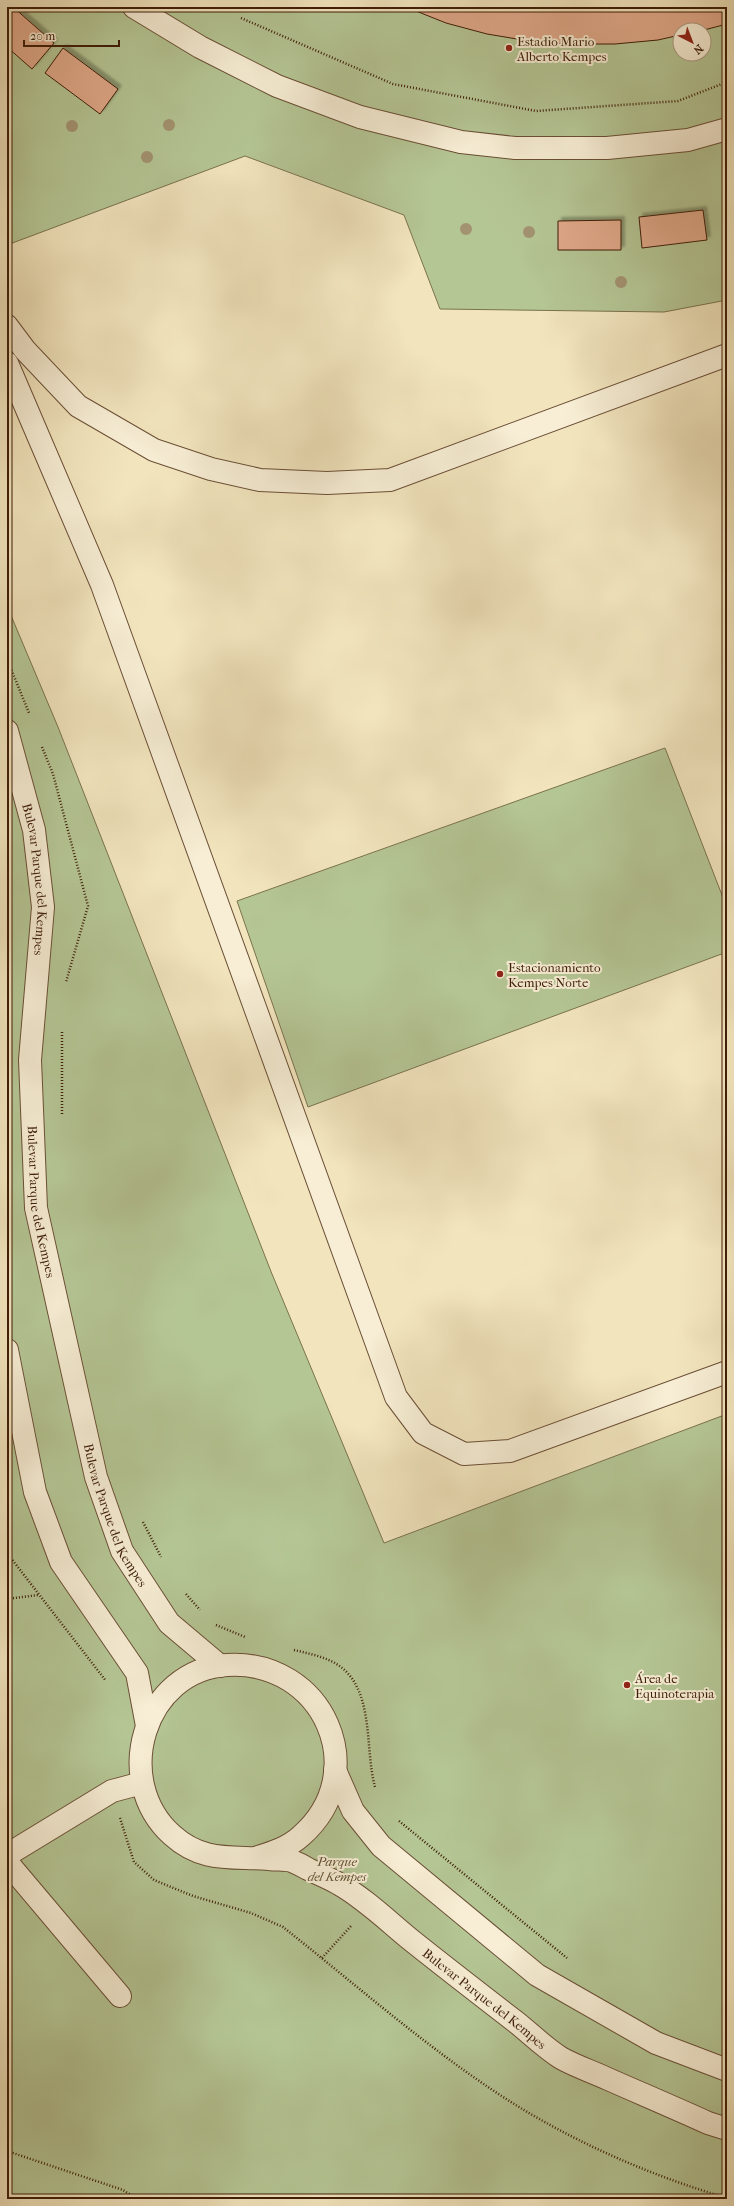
<svg xmlns="http://www.w3.org/2000/svg" width="734" height="2206" font-family="'IM FELL French Canon',serif">
	<defs>
		<filter id="shadow"><feDropShadow dx="3.5" dy="-3.5" stdDeviation="1" flood-color="#0004"/></filter>
	</defs>
	<rect width="100%" height="100%" fill="#f2e5be"/>
	<filter id="stains"><feTurbulence type="fractalNoise" baseFrequency=".005" numOctaves="4"/><feColorMatrix values="0 0 0 0 .2 0 0 0 0 .09 0 0 0 0 .02 0 0 0 .5 -.17"/></filter>
	<radialGradient id="worn" r=".72"><stop offset=".6" stop-color="#630" stop-opacity="0"/><stop offset="1" stop-color="#630" stop-opacity=".3"/></radialGradient>
	<g fill="#b5c695" stroke="#7a724e" fill-rule="evenodd">
		<path d="M7,7H727V300L664,312L440,309L404,215L245,156L7,245ZM680,30H704V54H680Z"/>
		<path d="M7,606L58,727L272,1274L384,1543L727,1414V2199H7Z"/>
		<path d="M665,748L727,908V952L308,1107L237,901Z"/>
	</g>
	<g fill="#e0a98a" stroke="#3e1d08" filter="url(#shadow)">
		<path d="M7,7H13L54,43L32,69L7,47Z"/>
		<path d="M406,7H727V24L704,30H680V35L658,40L615,44H572L529,41L487,34L446,23Z"/>
		<path d="M63,48L118,89L100,114L45,73Z"/>
		<path d="M703,210L707,240L642,248L639,217Z"/>
		<path d="M621,220V250H558V221Z"/>
	</g>
	<g fill="none" stroke-linecap="round" stroke-linejoin="round">
		<defs>
			<g id="minor">
				<path d="M134,7L200,47L277,86L360,117L461,142L515,148H607L688,140L727,129"/>
				<path d="M7,326L25,350L78,406L154,450L211,469L260,480L327,483L390,480L727,355"/>
				<path d="M7,363L102,585L396,1397L423,1433L464,1454L510,1451L727,1372"/>
				<path id="s1" d="M7,731L34,830L43,907L30,1060L36,1208L96,1477L122,1551L169,1623L220,1666"/>
				<path d="M7,1350L35,1492L61,1562L137,1673L147,1726"/>
				<path d="M335,1770L353,1811L381,1846L537,1975L656,2043L727,2070"/>
				<path d="M7,1855L112,1791L142,1783"/>
				<path id="s2" d="M255,1858C271,1853 288,1848 301,1836C374,1772 323,1659 227,1665C144,1670 111,1780 172,1835C203,1863 231,1856 269,1859C277,1860 285,1859 292,1861C297,1863 303,1866 308,1869C318,1874 329,1878 339,1884C364,1898 389,1922 411,1940C446,1968 481,1995 516,2022C531,2034 545,2048 561,2058C575,2066 593,2072 608,2079C642,2094 675,2108 708,2123L727,2129"/>
				<path d="M7,1862L120,1996"/>
			</g>
		</defs>
		<use href="#minor" stroke="#6b4f36" stroke-width="24"/>
		<g stroke="#3e1d08" stroke-width="2.5" stroke-dasharray="1 2" stroke-linecap="butt">
			<path d="M241,18L393,84L536,111L678,101L727,82"/>
			<path d="M7,659L29,713"/>
			<path d="M42,747L53,774L88,906L66,982"/>
			<path d="M62,1114V1031"/>
			<path d="M143,1522L161,1557"/>
			<path d="M7,1553L106,1681"/>
			<path d="M186,1594L200,1610"/>
			<path d="M7,1599L38,1595"/>
			<path d="M216,1625L245,1637"/>
			<path d="M294,1650C307,1653 321,1656 333,1662C376,1684 364,1748 375,1787"/>
			<path d="M120,1818L134,1862L154,1880L193,1896L251,1913L283,1927C359,1987 436,2056 519,2107C583,2146 655,2177 727,2198"/>
			<path d="M399,1821L567,1958"/>
			<path d="M322,1958L351,1926"/>
			<path d="M7,2151L123,2190L137,2199"/>
		</g>
		<use href="#minor" stroke="#f7eed5" stroke-width="22"/>
	</g>
	<g fill="#a39371">
		<circle cx="169" cy="125" r="6"/>
		<circle cx="72" cy="126" r="6"/>
		<circle cx="147" cy="157" r="6"/>
		<circle cx="466" cy="229" r="6"/>
		<circle cx="529" cy="232" r="6"/>
		<circle cx="621" cy="282" r="6"/>
	</g>
	<g fill="#8f2418" stroke="#f7eed5" stroke-width="1.5">
		<circle cx="509" cy="48" r="4"/>
		<circle cx="500" cy="974" r="4"/>
		<circle cx="627" cy="1685" r="4"/>
	</g>
	<g text-anchor="middle" stroke-width="4" stroke-linejoin="round" paint-order="stroke">
		<g font-size="13" fill="#3e1d08" stroke="#f7eed5" text-anchor="start">
			<text x="517" y="46">Estadio Mario<tspan x="517" dy="15">Alberto Kempes</tspan></text>
			<text x="508" y="972">Estacionamiento<tspan x="508" dy="15">Kempes Norte</tspan></text>
			<text x="635" y="1683">Área de<tspan x="635" dy="15">Equinoterapia</tspan></text>
		</g>
		<g font-size="13" fill="#3e1d08" stroke="#f7eed5">
			<text dy="5" stroke="none"><textPath href="#s1" startOffset="152">Bulevar Parque del Kempes</textPath></text>
			<text dy="5" stroke="none"><textPath href="#s1" startOffset="476">Bulevar Parque del Kempes</textPath></text>
			<text dy="5" stroke="none"><textPath href="#s1" startOffset="800">Bulevar Parque del Kempes</textPath></text>
			<text dy="5" stroke="none"><textPath href="#s2" startOffset="887">Bulevar Parque del Kempes</textPath></text>
		</g>
		<g font-size="13" font-style="italic" fill="#625032" stroke="#f7eed5">
			<text x="337" y="1866">Parque<tspan x="337" dy="15">del Kempes</tspan></text>
		</g>
	</g>
	<rect width="734" height="2206" fill="none" stroke="#f2e5be" stroke-width="24"/>
	<rect x="8" y="8" width="718" height="2190" fill="none" stroke="#3e1d08" stroke-width="2"/>
	<rect x="12" y="12" width="710" height="2182" fill="none" stroke="#3e1d08"/>
	<g transform="translate(692 42) rotate(138)"><circle r="19" fill="#f7eed5" stroke="#ad9a83"/>
	<path d="M0-3L7 15L0 10L-7 15Z" fill="#8f2418"/>
	<text y="-6" font-size="11" font-weight="bold" text-anchor="middle" fill="#3e1d08">N</text>
	</g>
	<path d="M24 40v6h95v-6" fill="none" stroke="#3e1d08" stroke-width="2"/>
	<text x="30" y="40" font-size="12" fill="#3e1d08" stroke="#f7eed5" stroke-width="3" paint-order="stroke">20 m</text>
	<rect width="100%" height="100%" filter="url(#stains)"/>
	<rect width="100%" height="100%" fill="url(#worn)"/>
</svg>
